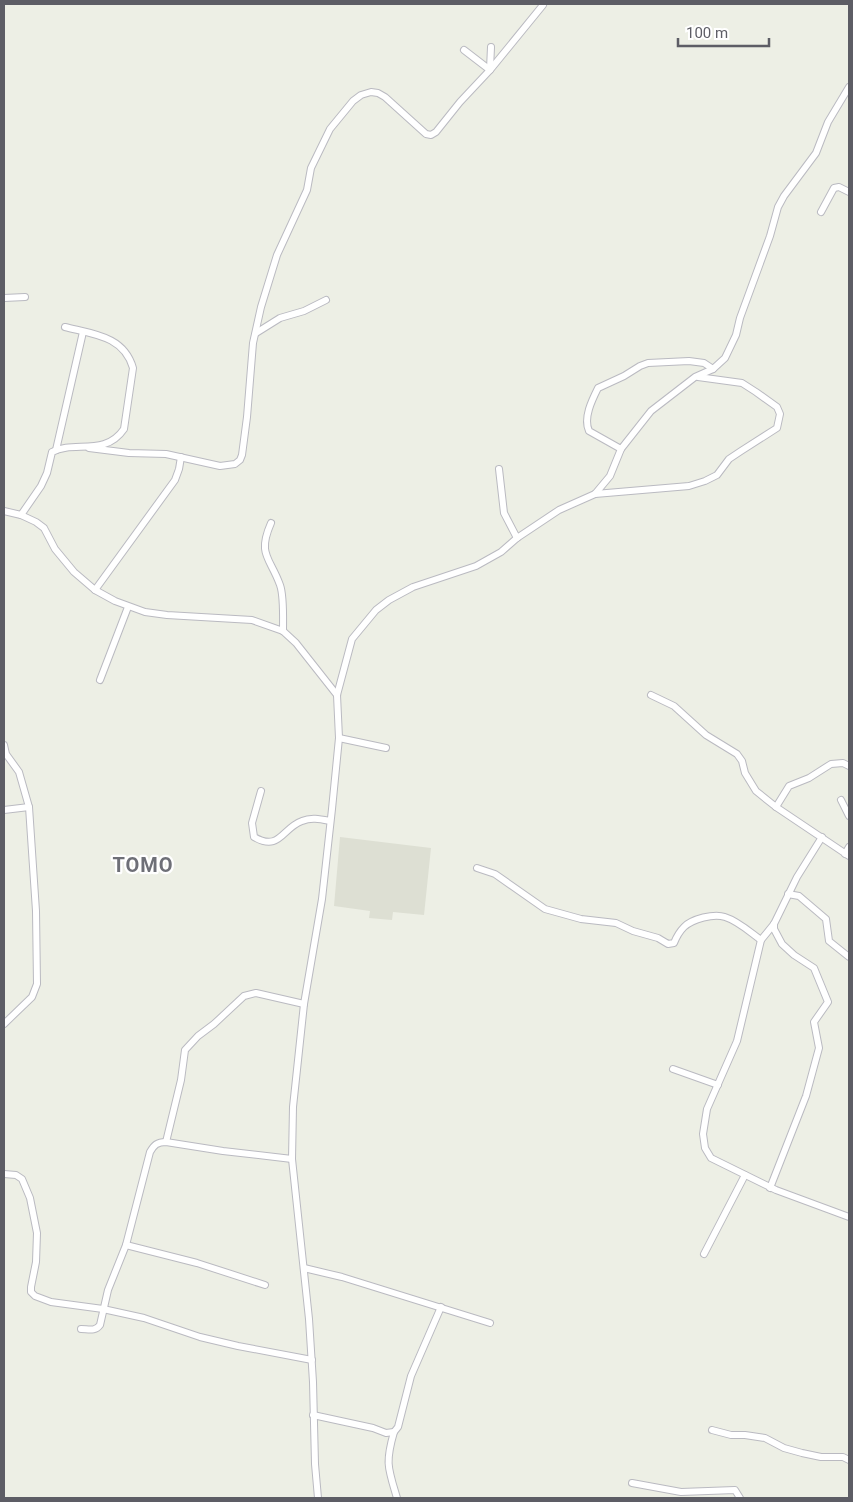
<svg xmlns="http://www.w3.org/2000/svg" width="853" height="1502" font-family="Roboto,sans-serif">
	<rect width="100%" height="100%" fill="#edefe5"/>
	<path fill="#dddfd3" d="M340,837L431,848L424,915L393,912L392,920L369,918L370,911L334,906Z"/>
	<g fill="none" stroke-linecap="round" stroke-linejoin="round">
		<defs>
			<g id="minor">
				<path d="M464,50L490,70"/>
				<path d="M490,69L491,47"/>
				<path d="M821,212L834,188L839,187L849,192"/>
				<path d="M4,298L25,297"/>
				<path d="M256,333L280,318L304,311L326,300"/>
				<path d="M89,448L129,453L166,454L220,466L235,464L240,460L242,455L247,417L253,343L261,307L277,255L307,190L311,168L330,129L353,101L361,95L371,92L378,93L385,97L426,134L431,135L436,132L460,102L490,70L543,5"/>
				<path d="M621,449L589,431C583,418 592,400 598,388L624,376L640,366L648,363L689,361L704,363L713,369"/>
				<path d="M56,450L83,332"/>
				<path d="M499,469L504,513L517,538"/>
				<path d="M595,494L689,486L705,481L717,475L729,459L741,451L777,428L780,414L777,407L756,392L742,383L698,377"/>
				<path d="M4,511L21,515L36,522L44,528L55,549L74,572L95,590L115,601L145,612L167,615L252,620L283,631L296,643L337,695"/>
				<path d="M21,515L41,486L47,473L52,452C74,440 105,457 124,429L133,368C124,336 93,334 65,327"/>
				<path d="M271,523C257,555 270,557 280,585C284,596 283,618 283,631"/>
				<path d="M95,590L175,480L179,469L181,457"/>
				<path d="M100,680L128,607"/>
				<path d="M651,695L674,706L706,735L737,754L742,761L745,773L756,791L776,807L849,856"/>
				<path d="M339,738L386,748"/>
				<path d="M4,745L6,754L19,772L29,807L36,911L37,984L32,997L4,1024"/>
				<path d="M261,791L252,823L254,837C280,852 282,828 302,821C311,817 320,819 330,821"/>
				<path d="M841,800L849,816"/>
				<path d="M776,807L789,786L809,778L831,764L843,763L849,766"/>
				<path d="M4,810L29,807"/>
				<path d="M822,837L797,877L774,924L761,940L737,1041L707,1109L703,1134L705,1148L711,1158L776,1190L849,1217"/>
				<path d="M845,854L849,847"/>
				<path d="M477,868L495,874L545,909L581,919L616,923L633,931L658,938L668,944L674,943C676,938 680,931 684,927C692,919 714,913 725,917C738,921 750,932 761,940"/>
				<path d="M788,894L799,896L826,919L829,941L849,957"/>
				<path d="M673,1069L718,1085"/>
				<path d="M166,1142L181,1080L185,1050L198,1036L214,1024L244,996L256,993L304,1004"/>
				<path d="M4,1174L16,1175L22,1179L30,1198L37,1233L36,1262L31,1287V1292L35,1296L51,1302L103,1309L144,1318L200,1337L238,1346L312,1360"/>
				<path d="M770,1188L806,1096L819,1048L814,1022L828,1002L814,968L794,955L782,944L774,929V924"/>
				<path d="M126,1245L197,1263L265,1285"/>
				<path d="M704,1254L745,1175"/>
				<path d="M304,1268L342,1277L490,1323"/>
				<path d="M81,1329C88,1329 95,1332 100,1325L108,1290L126,1245L150,1152C154,1145 157,1142 166,1142L223,1151L292,1159"/>
				<path d="M313,1415L373,1428L386,1433L394,1432L398,1427L411,1376L441,1307"/>
				<path d="M712,1430L731,1435H745L765,1438L784,1448L802,1453L821,1457H843L849,1460"/>
				<path d="M394,1432C385,1463 388,1468 397,1498"/>
				<path d="M632,1483L681,1492L735,1490L740,1498"/>
				<path d="M318,1498L315,1464L313,1382L309,1319L292,1159L293,1107L304,1004L322,899L332,809L339,738L337,695L352,639L376,610L389,600L413,587L476,566L501,552L517,538L559,510L595,494L610,476L621,449L651,411L695,377L713,369L725,358L736,335L740,318L770,236L778,207L784,196L816,153L828,122L849,87"/>
			</g>
		</defs>
		<use href="#minor" stroke="#babac1" stroke-width="8"/>
		<use href="#minor" stroke="#fff" stroke-width="6"/>
	</g>
	<g text-anchor="middle" stroke-width="4.5" stroke-linejoin="round" paint-order="stroke">
		<g font-size="20" font-weight="bold" letter-spacing="1" fill="#6e6f77" stroke="#fff">
			<text x="143" y="872">TOMO</text>
		</g>
	</g>
	<rect width="853" height="1502" fill="none" stroke="#5d5d65" stroke-width="10"/>
	<path d="M678 38v8h91v-8" fill="none" stroke="#5d5d65" stroke-width="2.5"/>
	<text x="686" y="38" font-size="15" fill="#5d5d65" stroke="#ffffff" stroke-width="4" paint-order="stroke">100 m</text>
</svg>
